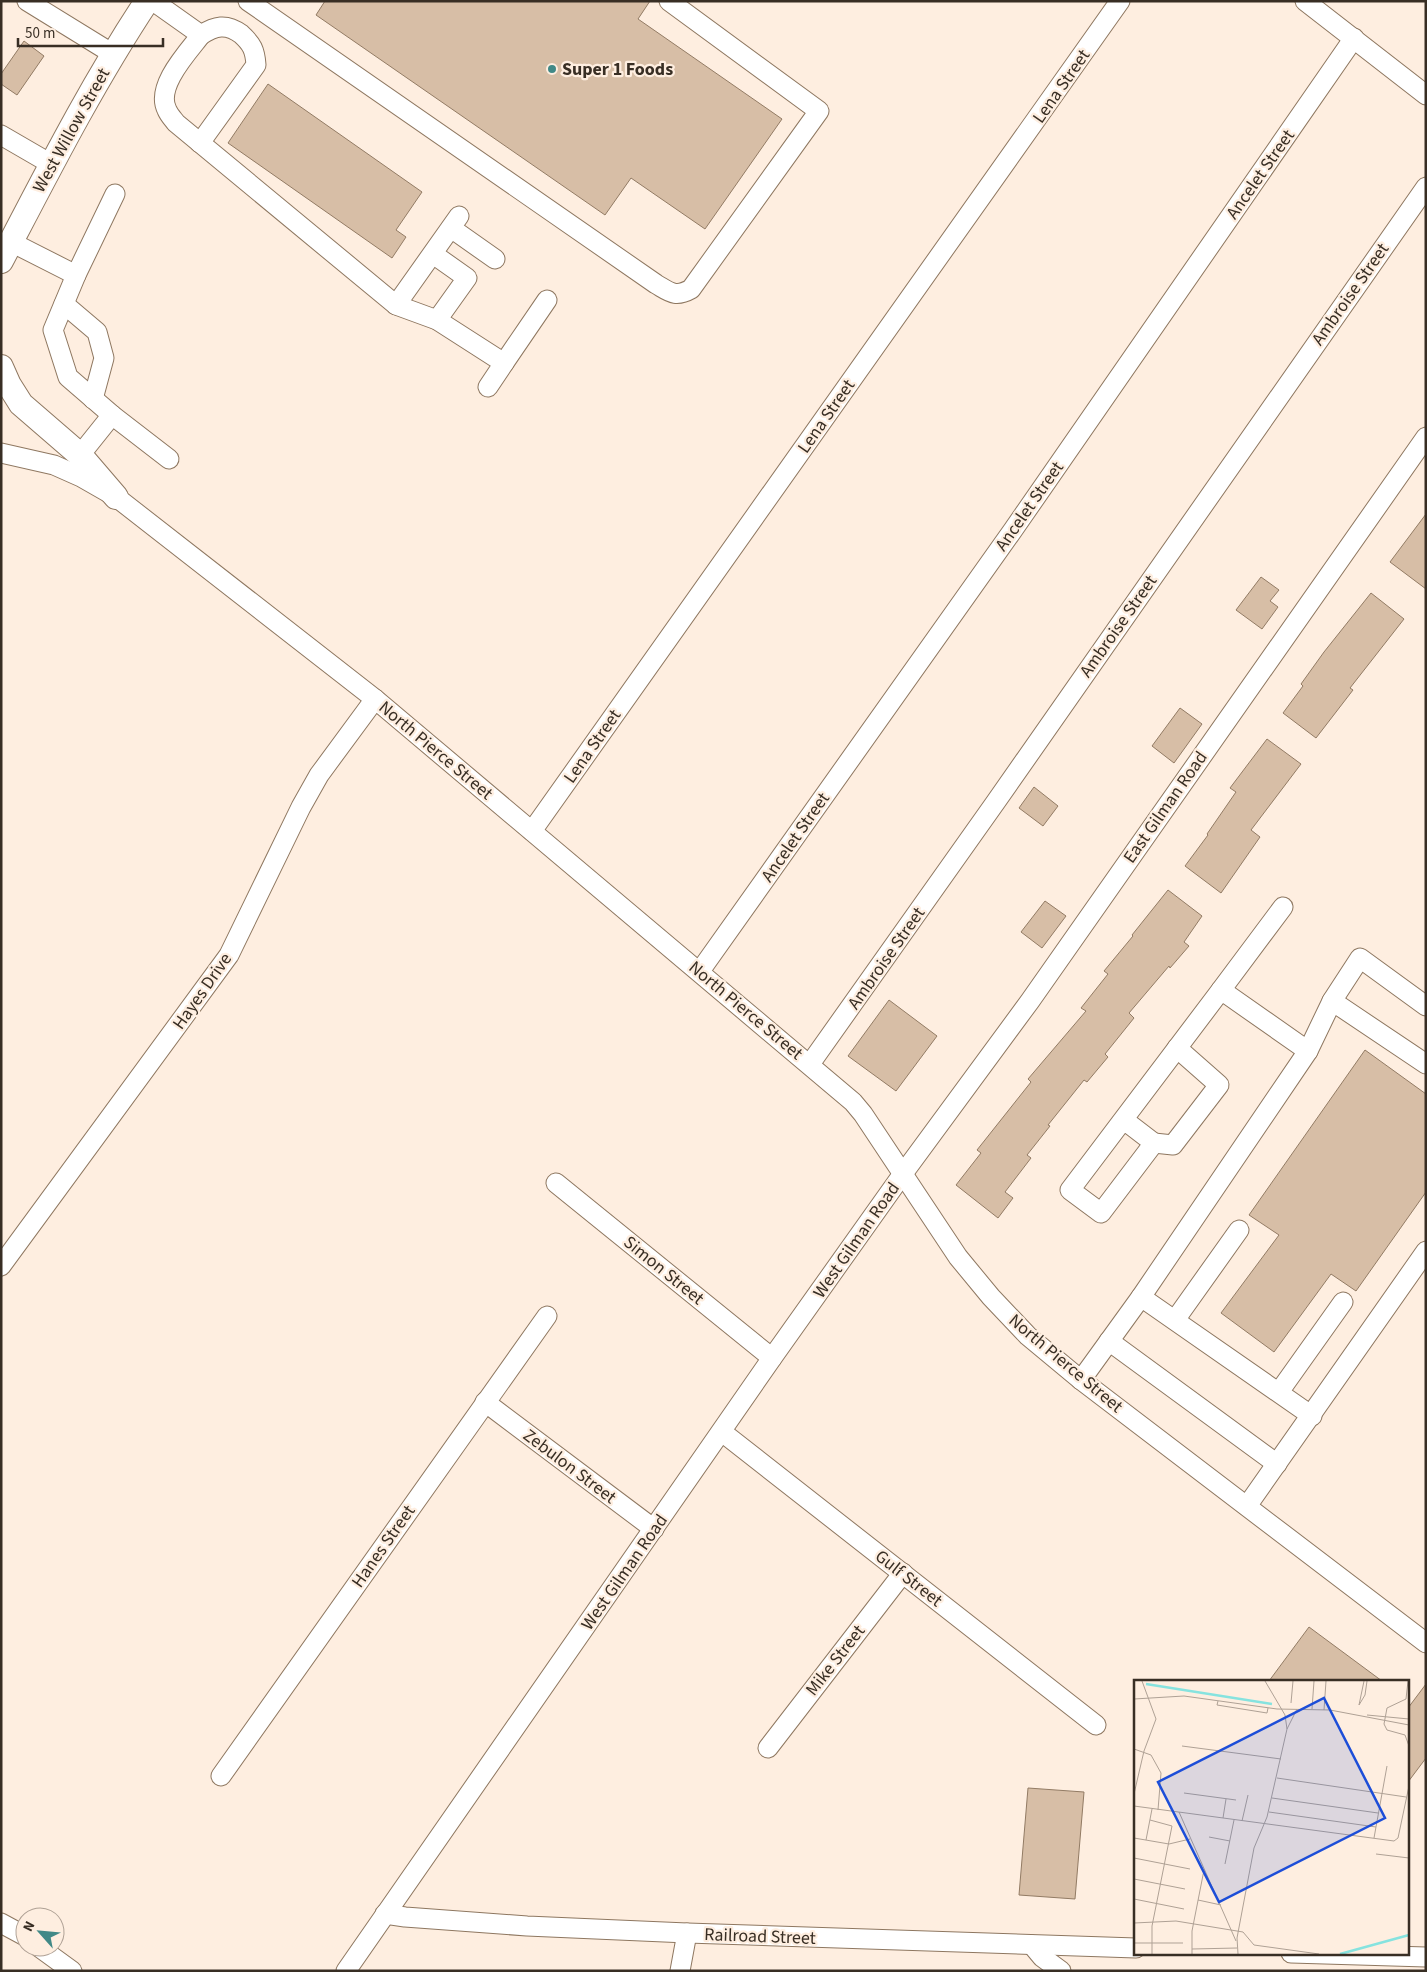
<svg xmlns="http://www.w3.org/2000/svg" width="1427" height="1972" font-family="'Source Sans 3',sans-serif">
	<rect width="100%" height="100%" fill="#feeee0"/>
	<g fill="#d7bea6" stroke="#927b64">
		<path d="M325,1H650L638,19L782,119L705,229L631,178L605,215L316,15Z"/>
		<path d="M24,41L44,56L17,95L1,84V74Z"/>
		<path d="M268,84L422,192L396,230L406,237L392,258L228,143Z"/>
		<path d="M1426,514V589L1390,562Z"/>
		<path d="M1261,577L1279,590L1270,601L1278,607L1262,629L1236,610Z"/>
		<path d="M1371,593L1404,619L1350,688L1353,690L1316,738L1283,713L1303,686L1301,684L1324,652Z"/>
		<path d="M1180,708L1202,724L1174,763L1152,746Z"/>
		<path d="M1267,739L1301,764L1251,830L1260,837L1221,893L1185,866L1208,835L1207,834L1236,792L1230,788Z"/>
		<path d="M1034,787L1058,806L1043,826L1019,808Z"/>
		<path d="M1168,890L1202,916L1184,942L1189,946L1170,968L1169,966L1129,1013L1134,1018L1105,1054L1108,1057L1087,1082L1084,1080L1048,1125L1050,1126L1027,1155L1031,1158L1005,1192L1013,1198L998,1218L956,1185L981,1153L977,1150L1031,1082L1028,1079L1086,1011L1081,1008L1108,974L1104,971L1133,936L1132,935Z"/>
		<path d="M1045,901L1066,916L1042,948L1021,932Z"/>
		<path d="M889,1000L937,1036L896,1091L848,1056Z"/>
		<path d="M1365,1050L1426,1094V1192L1356,1291L1331,1274L1274,1352L1221,1313L1279,1235L1249,1215Z"/>
		<path d="M1309,1627L1382,1681H1269Z"/>
		<path d="M1426,1684V1758L1408,1782V1708Z"/>
		<path d="M1028,1788L1084,1792L1075,1899L1019,1895Z"/>
	</g>
	<g fill="none" stroke-linecap="round" stroke-linejoin="round">
		<defs>
			<g id="minor">
				<path d="M27,1L113,54"/>
				<path d="M153,1L201,35C187,53 155,87 167,110C169,115 173,119 176,123L396,305L459,216"/>
				<path d="M248,1L656,284C670,292 675,298 691,289L819,111L669,1"/>
				<path d="M1305,1L1426,95"/>
				<path d="M1,135L51,164"/>
				<path d="M200,143L256,65C255,50 252,44 241,34C226,23 215,26 201,35"/>
				<path d="M451,228L495,259"/>
				<path d="M11,242L76,275"/>
				<path d="M433,254L467,278L437,320"/>
				<path d="M64,304L97,332L104,358L93,399"/>
				<path d="M396,305L437,320L504,363L488,387"/>
				<path d="M504,363L547,300"/>
				<path d="M112,415L169,459"/>
				<path d="M1,453L54,465L81,477L116,497L375,699L853,1102L863,1114L958,1257L991,1297L1028,1336L1081,1380L1426,1643"/>
				<path d="M80,455L112,415L68,377L53,330L76,275L115,194"/>
				<path d="M532,831L1120,1"/>
				<path d="M700,971L1013,530L1354,38"/>
				<path d="M1221,990L1283,907"/>
				<path d="M1332,1001L1360,958L1426,1006"/>
				<path d="M810,1064L995,803L1426,187"/>
				<path d="M1124,1120L1154,1143L1101,1213L1070,1190L1221,990L1308,1051"/>
				<path d="M1154,1143L1173,1145L1219,1085L1177,1048"/>
				<path d="M556,1183L772,1358"/>
				<path d="M1,1266L229,955L301,807L319,775L375,699"/>
				<path d="M1141,1297L1312,1416"/>
				<path d="M1175,1320L1239,1230"/>
				<path d="M1109,1341L1277,1464"/>
				<path d="M1081,1380L1141,1297L1308,1051L1332,1001L1426,1064"/>
				<path d="M1279,1392L1343,1302"/>
				<path d="M485,1402L654,1529"/>
				<path d="M722,1432L1096,1725"/>
				<path d="M1247,1506L1426,1251"/>
				<path d="M768,1748L903,1573"/>
				<path d="M221,1776L547,1316"/>
				<path d="M385,1914L405,1917L527,1926L687,1933L1136,1948"/>
				<path d="M1,1923L25,1936"/>
				<path d="M1032,1945L1042,1957L1061,1971"/>
				<path d="M39,1947L72,1971"/>
				<path d="M1291,1953L1426,1957"/>
				<path d="M346,1971L772,1358L902,1175L1030,1001L1426,437"/>
				<path d="M680,1971L687,1933"/>
			</g>
			<g id="major">
				<path d="M1,261C47,173 92,84 147,1"/>
				<path d="M1,367L9,385L21,404L80,455L116,497"/>
			</g>
		</defs>
		<use href="#minor" stroke="#8e7760" stroke-width="21"/>
		<use href="#major" stroke="#8e7760" stroke-width="26"/>
		<use href="#minor" stroke="#fff" stroke-width="19"/>
		<use href="#major" stroke="#fff" stroke-width="24"/>
	</g>
	<circle fill="#418987" stroke="#feeee0" stroke-width="2" cx="552" cy="69" r="5"/>
	<g text-anchor="middle" stroke-width="4.5" stroke-linejoin="round" paint-order="stroke">
		<g font-size="18" font-weight="bold" fill="#382e24" stroke="#feeee0" text-anchor="start">
			<text x="562" y="75">Super 1 Foods</text>
		</g>
		<g font-size="18" fill="#382e24" stroke="#feeee0">
			<text transform="translate(1061 86) rotate(-55)" y="6">Lena Street</text>
			<text transform="translate(71 130) rotate(-61)" y="6">West Willow Street</text>
			<text transform="translate(1260 174) rotate(-55)" y="6">Ancelet Street</text>
			<text transform="translate(1350 294) rotate(-55)" y="6">Ambroise Street</text>
			<text transform="translate(826 416) rotate(-55)" y="6">Lena Street</text>
			<text transform="translate(1029 506) rotate(-55)" y="6">Ancelet Street</text>
			<text transform="translate(1118 626) rotate(-55)" y="6">Ambroise Street</text>
			<text transform="translate(592 746) rotate(-55)" y="6">Lena Street</text>
			<text transform="translate(436 750) rotate(40)" y="6">North Pierce Street</text>
			<text transform="translate(1165 807) rotate(-55)" y="6">East Gilman Road</text>
			<text transform="translate(795 837) rotate(-55)" y="6">Ancelet Street</text>
			<text transform="translate(886 958) rotate(-55)" y="6">Ambroise Street</text>
			<text transform="translate(202 991) rotate(-55)" y="6">Hayes Drive</text>
			<text transform="translate(746 1010) rotate(40)" y="6">North Pierce Street</text>
			<text transform="translate(856 1240) rotate(-55)" y="6">West Gilman Road</text>
			<text transform="translate(664 1270) rotate(39)" y="6">Simon Street</text>
			<text transform="translate(1066 1363) rotate(40)" y="6">North Pierce Street</text>
			<text transform="translate(570 1466) rotate(37)" y="6">Zebulon Street</text>
			<text transform="translate(383 1546) rotate(-55)" y="6">Hanes Street</text>
			<text transform="translate(624 1572) rotate(-55)" y="6">West Gilman Road</text>
			<text transform="translate(909 1578) rotate(38)" y="6">Gulf Street</text>
			<text transform="translate(835 1660) rotate(-52)" y="6">Mike Street</text>
			<text transform="translate(760 1936) rotate(2)" y="6">Railroad Street</text>
		</g>
	</g>
	<g transform="translate(1134 1680)">
		<rect width="275" height="275" fill="#feeee0"/>
		<path fill="none" stroke="#86e3df" stroke-width="2.5" d="M12,4L138,24M206,274L275,255"/>
		<path fill="none" stroke="#afa195" stroke-width="1" d="M274,1L272,19L253,28L250,44L253,50L271,55L275,66M0,19L50,16L143,29L196,30L275,45M84,21L83,25L133,33L134,28M157,23L159,1M225,25L231,15L233,1M225,25L230,1M178,29L180,1M190,30L192,1M233,35L275,39M153,49L163,29M48,66L147,79M0,69L17,75L27,93L24,130M143,98L272,117M50,113L102,120M0,114L10,71L22,39L8,1M138,118L244,133M0,126L260,161L264,158L275,106M45,132L102,261M135,132L242,147M89,138L92,119M16,140L38,146L18,246V274M108,141L114,115M75,157L96,161M0,158L35,164L56,159M240,158L253,86M12,160L18,129M242,174L275,178M0,178L56,189M91,184L100,140M0,199L51,209M0,219L50,229M64,220L87,225M0,243L42,241L109,252L120,265L185,274M0,263H49M58,269L103,268M58,274V251L70,190M104,274L103,258L120,168L133,137L153,49L151,35L131,1"/>
		<path fill="#1d4ed8" fill-opacity="0.15" stroke="#1d4ed8" stroke-width="2.5" d="M190,18L251,138L85,222L24,102Z"/>
		<rect width="275" height="275" fill="none" stroke="#382e24" stroke-width="2.5"/>
	</g>
	<rect width="1427" height="1972" fill="none" stroke="#382e24" stroke-width="5"/>
	<g transform="translate(40 1932) rotate(297)"><circle r="24" fill="#feeee0" stroke="#afa195"/>
	<path d="M0-4L9 19L0 12L-9 19Z" fill="#418987"/>
	<text y="-8" font-size="14" font-weight="bold" text-anchor="middle" fill="#382e24">N</text>
	</g>
	<path d="M18 38v8h145v-8" fill="none" stroke="#382e24" stroke-width="2.5"/>
	<text x="25" y="38" font-size="15" fill="#382e24" stroke="#feeee0" stroke-width="4" paint-order="stroke">50 m</text>
</svg>
